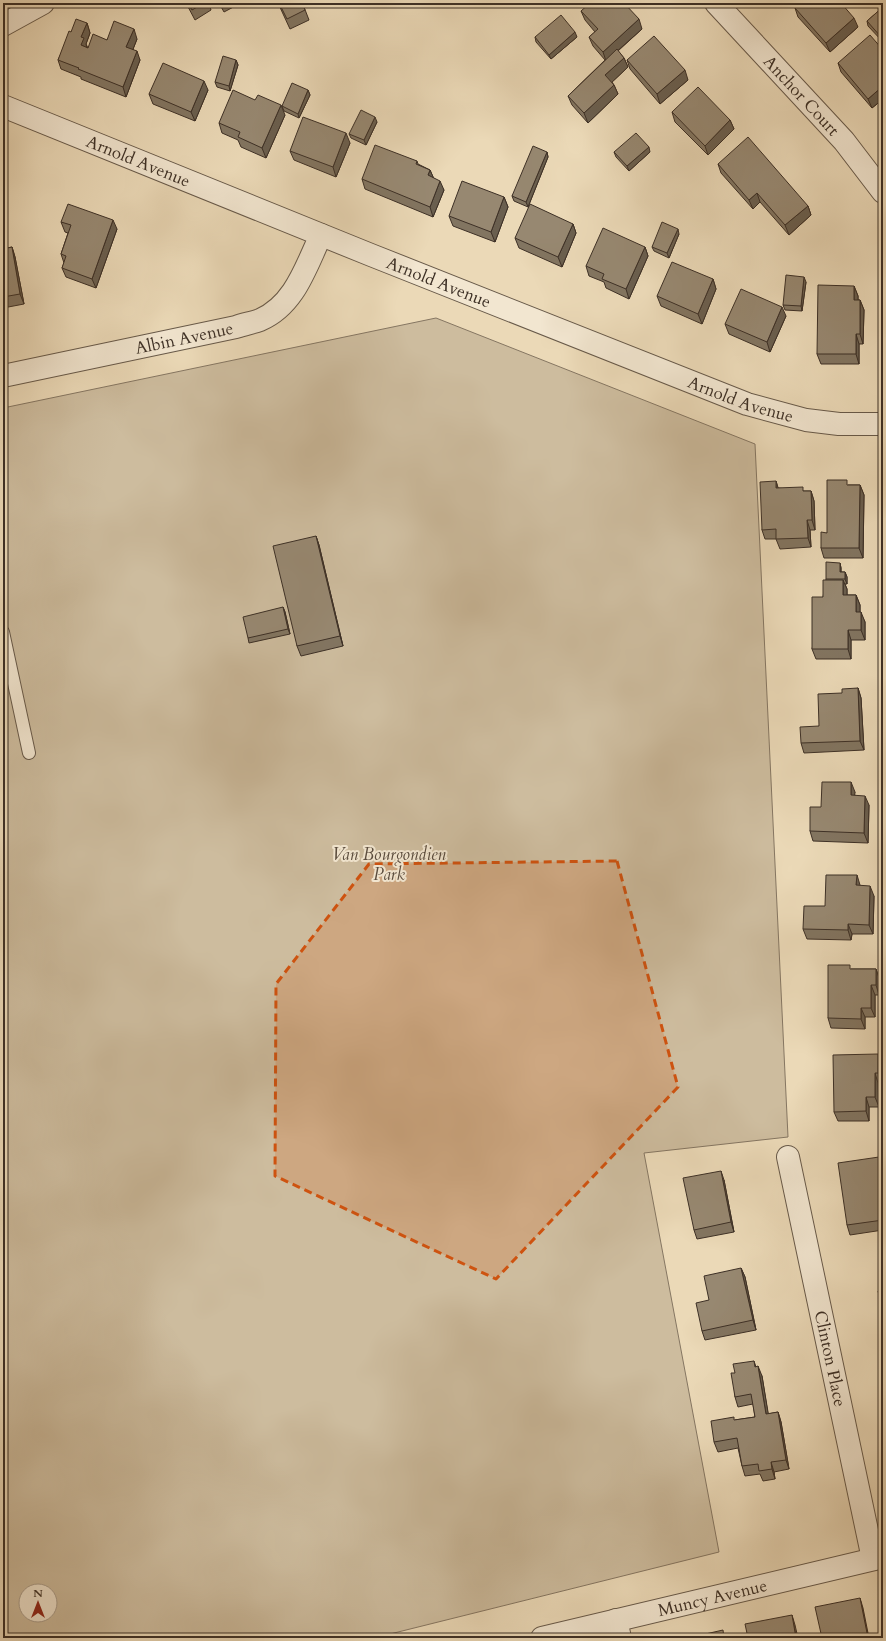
<svg xmlns="http://www.w3.org/2000/svg" width="886" height="1641" font-family="Cardo,serif">
	<rect width="100%" height="100%" fill="#ebd9b7"/>
	<filter id="stains"><feTurbulence type="fractalNoise" baseFrequency=".005" numOctaves="4"/><feColorMatrix values="0 0 0 0 .2 0 0 0 0 .09 0 0 0 0 .02 0 0 0 .5 -.17"/></filter>
	<radialGradient id="worn" r=".72"><stop offset=".6" stop-color="#630" stop-opacity="0"/><stop offset="1" stop-color="#630" stop-opacity=".3"/></radialGradient>
	<path fill="#cdbc9e" stroke="#857662" fill-rule="evenodd" d="M436,318L755,444L788,1137L644,1153L719,1552L374,1638H3V408ZM26,1591H50V1615H26Z"/>
	<g fill="none" stroke-linecap="round" stroke-linejoin="round">
		<defs>
			<path id="service" d="M3,632L29,753"/>
			<g id="minor">
				<path id="s1" d="M716,3L844,141L883,192"/>
				<path d="M3,25L43,3"/>
				<path id="s2" d="M788,1157L873,1559"/>
				<path d="M616,1620L620,1638"/>
				<path id="s3" d="M542,1638L883,1557"/>
			</g>
			<g id="tertiary">
				<path id="s4" d="M3,106L371,255L747,404L806,420L839,424H883"/>
				<path id="s5" d="M3,376L236,327C244,324 252,323 260,320C295,305 306,266 321,235"/>
			</g>
		</defs>
		<use href="#service" stroke="#685a4a" stroke-width="14"/>
		<use href="#minor" stroke="#685a4a" stroke-width="24"/>
		<use href="#tertiary" stroke="#685a4a" stroke-width="24"/>
		<use href="#service" stroke="#f2e6d0" stroke-width="12"/>
		<use href="#minor" stroke="#f2e6d0" stroke-width="22"/>
		<use href="#tertiary" stroke="#f2e6d0" stroke-width="22"/>
	</g>
	<g fill="#827561" stroke="#3d3026">
		<path d="M186,3H209L211,10L195,20Z"/>
		<path d="M219,3H241L224,12Z"/>
		<path d="M278,3H312L304,7L309,20L290,29Z"/>
		<path d="M883,7V42L868,26L867,21Z"/>
		<path d="M795,8L858,27L830,52L798,17Z"/>
		<path d="M581,11L642,29L618,51L624,58L628,67L612,82L614,85L618,94L588,123L572,105L568,96L605,60L593,46L589,37L595,32L585,20Z"/>
		<path d="M87,23L90,33L86,44L88,48L107,40L137,39L133,49L140,60L126,97L81,79V77L61,69L58,60L71,32Z"/>
		<path d="M535,37H577L551,59L536,42Z"/>
		<path d="M883,50V99L872,108L841,72L838,63Z"/>
		<path d="M236,60L238,65L230,91L217,87L215,82Z"/>
		<path d="M627,60L688,80L660,104L630,69Z"/>
		<path d="M208,90L195,121L153,104L149,94Z"/>
		<path d="M308,90L310,95L299,118L284,111L282,106Z"/>
		<path d="M672,112L730,120L734,129L708,155L675,122Z"/>
		<path d="M285,115L266,158L241,147L238,140L222,133L219,123Z"/>
		<path d="M377,122L366,145L351,138L349,134Z"/>
		<path d="M350,143L336,177L294,160L290,151Z"/>
		<path d="M547,152L548,157L528,207L514,201L512,196Z"/>
		<path d="M614,152H650L629,171L616,157Z"/>
		<path d="M417,161L418,164L430,170L433,177L444,190L433,217L365,189L362,179Z"/>
		<path d="M718,164L808,206L811,215L789,235L760,202L753,209L721,173Z"/>
		<path d="M504,197L508,207L495,242L453,226L449,216Z"/>
		<path d="M61,222L117,229L96,288L66,277L62,268L64,263L61,254L68,233L65,232Z"/>
		<path d="M573,224L576,233L562,267L519,248L515,238Z"/>
		<path d="M679,234L669,258L654,251L652,247Z"/>
		<path d="M12,247L15,257L24,304L3,308V249Z"/>
		<path d="M645,247L648,256L629,299L606,288L604,282L589,276L586,266Z"/>
		<path d="M713,279L716,289L702,324L661,306L657,296Z"/>
		<path d="M806,282L802,311L785,310L783,305Z"/>
		<path d="M854,286L858,296V300H860L864,310L863,344H859V364H821L817,354Z"/>
		<path d="M786,316L770,352L729,334L725,324Z"/>
		<path d="M776,481L778,488L804,491H811L814,501L815,530H810L811,547L780,549L776,539H765L762,530Z"/>
		<path d="M848,485H860L864,495L863,558H824L821,548L827,533Z"/>
		<path d="M316,536L319,545L343,646L301,656L297,646Z"/>
		<path d="M840,563L841,568V572H845L847,577V584H845L847,589V595H856L860,605V612L865,622V640H851V659H816L812,649L823,597L826,579Z"/>
		<path d="M283,607L285,612L290,634L249,643L248,638Z"/>
		<path d="M858,688L861,698L864,750L804,753L801,743L819,726L842,693Z"/>
		<path d="M855,792L854,795L869,805L868,843L813,841L810,831L821,807Z"/>
		<path d="M860,886L874,896L873,934H852L851,940L807,939L803,929L825,906Z"/>
		<path d="M851,969H876L879,978V995H875V1017H865V1029L831,1028L828,1018Z"/>
		<path d="M878,1054L881,1064L882,1083H878L879,1107H869V1121H838L834,1112Z"/>
		<path d="M879,1157L883,1168V1230L850,1235L847,1225Z"/>
		<path d="M724,1180L734,1232L697,1239L694,1230Z"/>
		<path d="M741,1268L745,1277L756,1330L705,1340L702,1331Z"/>
		<path d="M754,1361L756,1367L762,1376L768,1414L778,1412L781,1422L789,1469L774,1472L775,1479L763,1481L760,1474L745,1476L742,1466L738,1448L718,1452L714,1442L735,1420L755,1417L753,1404L738,1407L735,1397V1373Z"/>
	</g>
	<g fill="#6a5f4f" stroke="#3d3026">
		<path d="M854,18L858,27L830,52L826,43Z"/>
		<path d="M639,19L642,29L606,61L603,52Z"/>
		<path d="M87,23L90,33L86,44L87,48L81,45V37Z"/>
		<path d="M134,29L137,39L130,57L126,47Z"/>
		<path d="M575,32L577,37L551,59L549,55Z"/>
		<path d="M883,35V42L881,37Z"/>
		<path d="M137,51L140,60L126,97L123,87Z"/>
		<path d="M624,58L628,67L609,85L605,75Z"/>
		<path d="M236,60L238,65L230,91L229,86Z"/>
		<path d="M685,70L688,80L660,104L657,94Z"/>
		<path d="M204,81L208,90L195,121L191,112Z"/>
		<path d="M614,85L618,94L588,123L584,113Z"/>
		<path d="M883,86V99L872,108L868,99Z"/>
		<path d="M308,90L310,95L299,118L298,114Z"/>
		<path d="M281,105L285,115L266,158L262,148Z"/>
		<path d="M375,117L377,122L366,145L364,140Z"/>
		<path d="M730,120L734,129L708,155L705,146Z"/>
		<path d="M346,133L350,143L336,177L333,167Z"/>
		<path d="M649,147L650,152L629,171L627,166Z"/>
		<path d="M547,152L548,157L528,207L526,202Z"/>
		<path d="M430,170L434,179L428,175Z"/>
		<path d="M440,181L444,190L433,217L430,207Z"/>
		<path d="M757,193L760,202L753,209L749,200Z"/>
		<path d="M504,197L508,207L495,242L491,232Z"/>
		<path d="M808,206L811,215L789,235L785,225Z"/>
		<path d="M113,220L117,229L96,288L92,279Z"/>
		<path d="M573,224L576,233L562,267L558,257Z"/>
		<path d="M678,229L679,234L669,258L667,253Z"/>
		<path d="M12,247L15,257L24,304L20,294Z"/>
		<path d="M645,247L648,256L629,299L626,289Z"/>
		<path d="M804,277L806,282L802,311L801,306Z"/>
		<path d="M713,279L716,289L702,324L698,314Z"/>
		<path d="M854,286L858,296V310L854,300Z"/>
		<path d="M860,300L864,310L863,344L860,334Z"/>
		<path d="M782,307L786,316L770,352L767,342Z"/>
		<path d="M856,334L859,344V364L856,354Z"/>
		<path d="M776,481L779,491L776,488Z"/>
		<path d="M860,485L864,495L863,558L859,548Z"/>
		<path d="M811,491L814,501L815,530L812,520Z"/>
		<path d="M807,520L810,530L811,547L808,538Z"/>
		<path d="M316,536L319,545L343,646L340,636Z"/>
		<path d="M840,563L841,568V577L840,572Z"/>
		<path d="M845,572L847,577V584L845,579Z"/>
		<path d="M843,580L847,589V605L843,595Z"/>
		<path d="M856,595L860,605V622L856,612Z"/>
		<path d="M283,607L285,612L290,634L288,629Z"/>
		<path d="M861,612L865,622V640L861,630Z"/>
		<path d="M848,630L851,640V659L848,649Z"/>
		<path d="M858,688L861,698L864,750L860,741Z"/>
		<path d="M851,782L855,792L854,805L851,795Z"/>
		<path d="M865,796L869,805L868,843L864,833Z"/>
		<path d="M857,875L860,885V895L856,885Z"/>
		<path d="M870,886L874,896L873,934L869,925Z"/>
		<path d="M848,924L852,934L851,940L848,930Z"/>
		<path d="M876,969L879,978V995L876,985Z"/>
		<path d="M871,985L875,995V1017L871,1008Z"/>
		<path d="M861,1008L865,1017V1029L861,1019Z"/>
		<path d="M878,1054L881,1064L882,1083L878,1073Z"/>
		<path d="M875,1073L878,1083L879,1107L875,1097Z"/>
		<path d="M866,1097L869,1107V1121L866,1111Z"/>
		<path d="M879,1157L883,1168V1181Z"/>
		<path d="M721,1171L724,1180L734,1232L731,1222Z"/>
		<path d="M741,1268L745,1277L756,1330L753,1320Z"/>
		<path d="M758,1366L762,1376L770,1424L766,1414Z"/>
		<path d="M778,1412L781,1422L789,1469L786,1460Z"/>
		<path d="M771,1462L774,1472L775,1479L772,1469Z"/>
		<path d="M860,1598L863,1608L869,1638H868Z"/>
		<path d="M792,1615L795,1625L798,1638H796Z"/>
	</g>
	<g fill="#978871" stroke="#3d3026">
		<path d="M188,3H204L192,10Z"/>
		<path d="M279,3H302L305,10L287,19Z"/>
		<path d="M590,3H624L639,19L603,52L589,37L598,29L581,11Z"/>
		<path d="M800,3H841L854,18L826,43L795,8Z"/>
		<path d="M883,7V35L881,37L867,21Z"/>
		<path d="M561,15L575,32L549,55L535,37Z"/>
		<path d="M76,19L87,23L81,37L84,38L81,45L88,48L93,34L107,40L114,21L134,29L126,47L137,51L123,87L78,69L79,68L58,60L69,31L71,32Z"/>
		<path d="M870,35L883,50V86L868,99L838,63Z"/>
		<path d="M654,36L685,70L657,94L627,60Z"/>
		<path d="M617,49L624,58L605,75L614,85L584,113L568,96Z"/>
		<path d="M223,56L236,60L229,86L215,82Z"/>
		<path d="M163,63L204,81L191,112L149,94Z"/>
		<path d="M292,83L308,90L298,114L282,106Z"/>
		<path d="M698,87L730,120L705,146L672,112Z"/>
		<path d="M233,90L255,100L258,95L281,105L262,148L238,137L240,132L219,123Z"/>
		<path d="M361,110L375,117L364,140L349,134Z"/>
		<path d="M303,117L346,133L333,167L290,151Z"/>
		<path d="M636,133L649,147L627,166L614,152Z"/>
		<path d="M748,137L808,206L785,225L757,193L749,200L718,164Z"/>
		<path d="M375,145L417,161L416,164L430,170L428,175L440,181L430,207L362,179Z"/>
		<path d="M533,146L547,152L526,202L512,196Z"/>
		<path d="M462,181L504,197L491,232L449,216Z"/>
		<path d="M68,204L113,220L92,279L62,268L66,256L61,254L71,225L61,222Z"/>
		<path d="M530,204L573,224L558,257L515,238Z"/>
		<path d="M662,222L678,229L667,253L652,247Z"/>
		<path d="M603,228L645,247L626,289L602,279L604,274L586,266Z"/>
		<path d="M12,247L20,294L3,297V249Z"/>
		<path d="M672,262L713,279L698,314L657,296Z"/>
		<path d="M786,275L804,277L801,306L783,305Z"/>
		<path d="M818,285L854,286V300H860V334H856V354H817Z"/>
		<path d="M741,289L782,307L767,342L725,324Z"/>
		<path d="M827,480H847V485H860L859,548H821V532L827,533Z"/>
		<path d="M776,481V488L803,487V491H811L812,520H807L808,538L776,539V529L762,530L760,482Z"/>
		<path d="M316,536L340,636L297,646L273,546Z"/>
		<path d="M826,562L840,563V572H845V579H826Z"/>
		<path d="M823,580H843V595H856V612H861V630H848V649H812V597H823Z"/>
		<path d="M283,607L288,629L248,638L243,617Z"/>
		<path d="M858,688L860,741L801,743L800,727L819,726L818,694L842,693V689Z"/>
		<path d="M822,782H851V795L865,796L864,833L810,831V807H821Z"/>
		<path d="M826,875H857L856,885L870,886L869,925L848,924V930L803,929L804,906H825Z"/>
		<path d="M828,965H850V969H876V985H871V1008H861V1019L828,1018Z"/>
		<path d="M878,1054V1073H875V1097H866V1111L834,1112L833,1055Z"/>
		<path d="M879,1157L883,1181V1220L847,1225L838,1163Z"/>
		<path d="M721,1171L731,1222L694,1230L683,1178Z"/>
		<path d="M741,1268L753,1320L702,1331L696,1303L709,1300L704,1276Z"/>
		<path d="M880,1274H883V1289Z"/>
		<path d="M883,1290V1312L878,1291Z"/>
		<path d="M754,1361L755,1367L758,1366L766,1414L778,1412L786,1460L771,1462L772,1469L759,1471L758,1464L742,1466L737,1438L714,1442L711,1421L734,1417V1420L755,1417L751,1394L735,1397L731,1373H735L733,1364Z"/>
		<path d="M860,1598L868,1638H838L837,1637L831,1638H822L815,1607Z"/>
		<path d="M792,1615L796,1638H748L745,1624Z"/>
		<path d="M723,1630L724,1638H688Z"/>
	</g>
	<path fill="#ce5310" fill-opacity="0.2" stroke="#ce5310" stroke-width="3" stroke-dasharray="8 5" stroke-linejoin="round" d="M617,861L678,1087L496,1279L275,1176L276,984L369,864Z"/>
	<g text-anchor="middle" stroke-width="4" stroke-linejoin="round" paint-order="stroke">
		<g font-size="17" fill="#3d3026" stroke="#f2e6d0">
			<text dy="6" stroke="none"><textPath href="#s1" startOffset="126">Anchor Court</textPath></text>
			<text dy="6" stroke="none"><textPath href="#s4" startOffset="146">Arnold Avenue</textPath></text>
			<text dy="6" stroke="none"><textPath href="#s4" startOffset="470">Arnold Avenue</textPath></text>
			<text dy="6" stroke="none"><textPath href="#s5" startOffset="185">Albin Avenue</textPath></text>
			<text dy="6" stroke="none"><textPath href="#s4" startOffset="794">Arnold Avenue</textPath></text>
			<text dy="6" stroke="none"><textPath href="#s2" startOffset="206">Clinton Place</textPath></text>
			<text dy="6" stroke="none"><textPath href="#s3" startOffset="175">Muncy Avenue</textPath></text>
		</g>
		<g font-size="17" font-style="italic" fill="#5a4c3e" stroke="#f2e6d0">
			<text x="389" y="860">Van Bourgondien<tspan x="389" dy="20">Park</tspan></text>
		</g>
	</g>
	<rect width="886" height="1641" fill="none" stroke="#ebd9b7" stroke-width="16"/>
	<rect x="4" y="4" width="878" height="1633" fill="none" stroke="#3d3026" stroke-width="2"/>
	<rect x="8" y="8" width="870" height="1625" fill="none" stroke="#3d3026"/>
	<g transform="translate(38 1603)"><circle r="19" fill="#f2e6d0" stroke="#aa9d8c"/>
	<path d="M0-3L7 15L0 10L-7 15Z" fill="#8f2418"/>
	<text y="-6" font-size="11" font-weight="bold" text-anchor="middle" fill="#3d3026">N</text>
	</g>
	<rect width="100%" height="100%" filter="url(#stains)"/>
	<rect width="100%" height="100%" fill="url(#worn)"/>
</svg>
